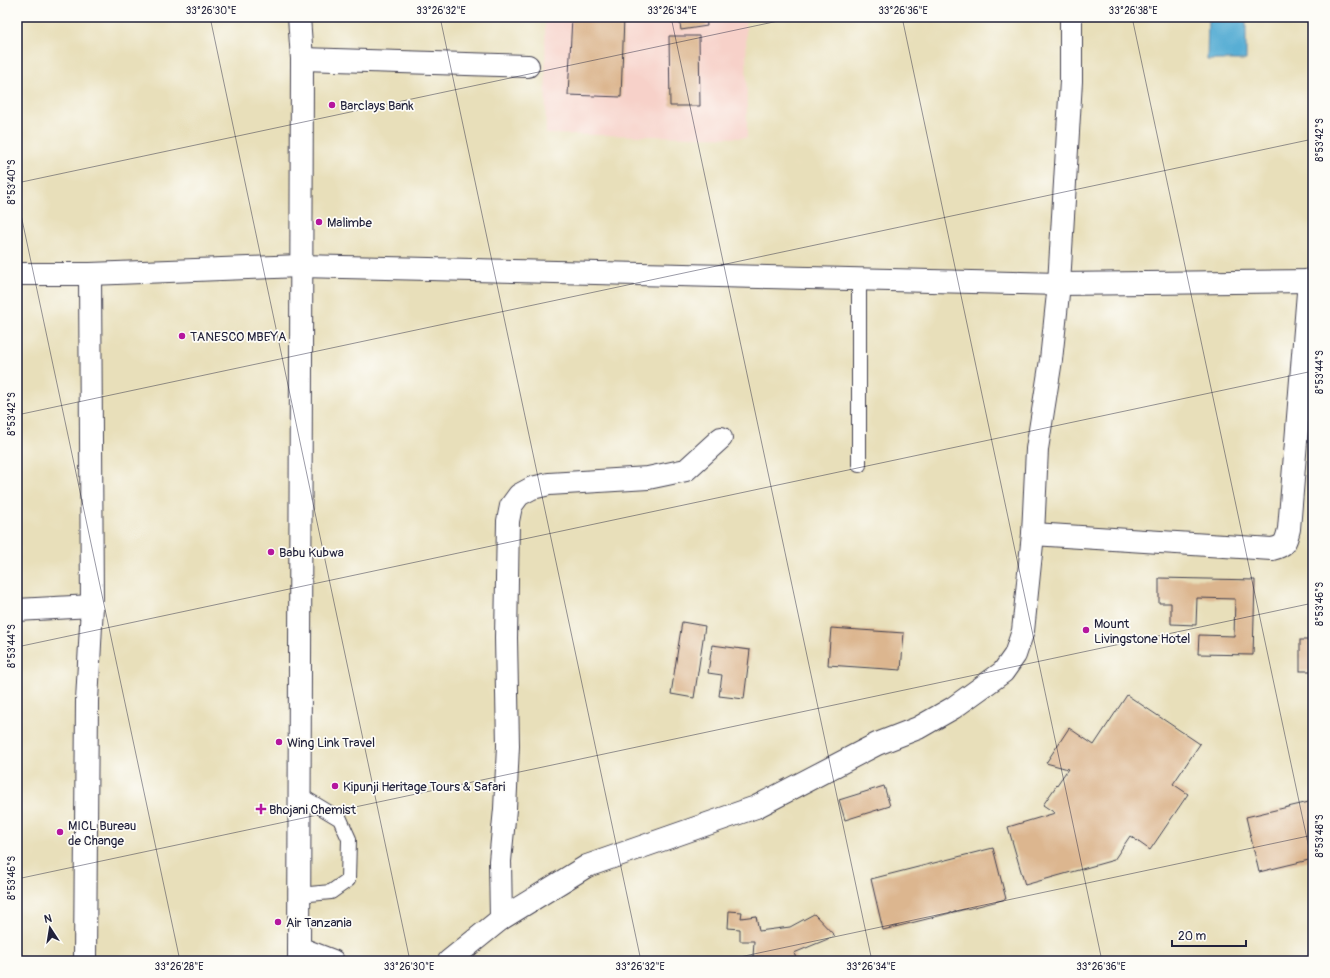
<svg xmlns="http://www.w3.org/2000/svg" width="1330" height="978" font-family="Pangolin,sans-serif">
	<rect width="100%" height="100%" fill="#fdfcf7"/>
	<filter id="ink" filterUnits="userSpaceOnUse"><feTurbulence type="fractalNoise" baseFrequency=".025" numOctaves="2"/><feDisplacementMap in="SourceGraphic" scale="8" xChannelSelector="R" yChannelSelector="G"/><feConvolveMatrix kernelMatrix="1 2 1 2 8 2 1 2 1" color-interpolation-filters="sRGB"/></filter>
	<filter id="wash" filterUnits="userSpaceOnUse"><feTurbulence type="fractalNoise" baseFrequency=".012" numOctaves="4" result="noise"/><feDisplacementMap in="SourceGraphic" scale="16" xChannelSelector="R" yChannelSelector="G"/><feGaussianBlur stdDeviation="0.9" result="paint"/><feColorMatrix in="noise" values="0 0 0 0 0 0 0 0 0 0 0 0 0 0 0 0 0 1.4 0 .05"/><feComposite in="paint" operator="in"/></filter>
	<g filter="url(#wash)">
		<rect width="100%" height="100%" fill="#e8dfba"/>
		<path fill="#f7d1c9" d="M545,17H746L747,138L546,134Z"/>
		<path fill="#58aed4" stroke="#3d6888" d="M1208,17H1246V60H1207Z"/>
		<g id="blocks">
			<g fill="#dcb68f">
				<path d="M572,17H624L621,97L568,95Z"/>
				<path d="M679,17H706L707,26L681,30Z"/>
				<path d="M669,36H699L700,106H670Z"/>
				<path d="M1159,578L1255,580L1253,655L1198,654L1199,635L1234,636L1235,599L1197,598L1196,625L1171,624V603H1159Z"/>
				<path d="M682,622L705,626L694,698L671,694Z"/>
				<path d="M831,628L904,633L901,670L828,665Z"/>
				<rect x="1300" y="640" width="13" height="31"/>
				<path d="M712,645L750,650L744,699L719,696L722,675L708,673Z"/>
				<path d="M1127,695L1200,744L1173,784L1188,794L1150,850L1130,836L1114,860L1025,885L1008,827L1055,813L1043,805L1068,769L1046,763L1069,728L1094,745Z"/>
				<path d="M884,786L890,806L845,820L839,800Z"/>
				<path d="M1313,801V859L1259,872L1246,817Z"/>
				<path d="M993,848L1006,899L883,930L871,879Z"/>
				<path d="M729,911L742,912L741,918L756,916L759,931L790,927L814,914L835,936L794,953L797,961L753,957L754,941H740V929L728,928Z"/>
			</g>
		</g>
	</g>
	<g filter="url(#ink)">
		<use href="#blocks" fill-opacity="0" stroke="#403e4e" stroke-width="1"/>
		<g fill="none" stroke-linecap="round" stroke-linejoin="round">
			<defs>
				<g id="lane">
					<path d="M859,465V279"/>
					<path d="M299,895L331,892L348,880L349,839L340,819L300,795"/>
				</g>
				<g id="street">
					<path d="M302,59L528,66"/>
					<path d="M1033,534L1272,549C1285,546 1286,542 1289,529L1309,280"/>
					<path d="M17,610L92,606"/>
					<path d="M501,919L500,861L505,809L508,746L506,638L508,521L511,506L519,495L532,488L549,484L648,478L686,470L721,438"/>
					<path d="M299,948L333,961"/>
					<path d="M85,961L87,701L92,606L90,274"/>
					<path d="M449,961L501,919L587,866L756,807L877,744L918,728L953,708L1003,672L1015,655L1023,631L1033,534L1037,449L1051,360L1059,284L1071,81V17"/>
				</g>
				<g id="secondary">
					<path d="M17,274H90L300,266L1059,284L1313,281"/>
					<path d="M299,961L302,59L299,17"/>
				</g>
			</defs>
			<use href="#lane" stroke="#403e4e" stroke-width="16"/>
			<use href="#street" stroke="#403e4e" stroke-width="24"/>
			<use href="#secondary" stroke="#403e4e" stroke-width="24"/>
			<use href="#lane" stroke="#fff" stroke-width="14"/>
			<use href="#street" stroke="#fff" stroke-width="22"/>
			<use href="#secondary" stroke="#fff" stroke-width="22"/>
		</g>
	</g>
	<path fill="none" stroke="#22223b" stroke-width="1" stroke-opacity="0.45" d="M210,17L410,961M440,17L641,961M671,17L872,961M902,17L1102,961M1132,17L1313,867M17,183L797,17M17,196L180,961M17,415L1313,139M17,647L1313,371M17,879L1313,603M721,961L1313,835"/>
	<g fill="#b5179e" stroke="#fdfcf7" stroke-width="1.5">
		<circle cx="332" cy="105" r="4"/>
		<circle cx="319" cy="222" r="4"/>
		<circle cx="182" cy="336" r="4"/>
		<circle cx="271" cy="552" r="4"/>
		<circle cx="1086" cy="630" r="4"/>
		<circle cx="279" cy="742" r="4"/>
		<circle cx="335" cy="786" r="4"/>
		<path d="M259 803h4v4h4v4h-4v4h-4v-4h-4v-4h4z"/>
		<circle cx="60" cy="832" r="4"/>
		<circle cx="278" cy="922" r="4"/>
	</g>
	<g text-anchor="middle" stroke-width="3.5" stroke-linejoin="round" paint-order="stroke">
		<g font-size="13" fill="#22223b" stroke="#fdfcf7" text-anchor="start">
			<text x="340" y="110">Barclays Bank</text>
			<text x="327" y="227">Malimbe</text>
			<text x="190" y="341">TANESCO MBEYA</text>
			<text x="279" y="557">Babu Kubwa</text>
			<text x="1094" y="628">Mount<tspan x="1094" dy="15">Livingstone Hotel</tspan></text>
			<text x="287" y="747">Wing Link Travel</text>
			<text x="343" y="791">Kipunji Heritage Tours &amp; Safari</text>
			<text x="269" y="814">Bhojani Chemist</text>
			<text x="68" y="830">MICL Bureau<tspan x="68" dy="15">de Change</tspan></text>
			<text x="286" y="927">Air Tanzania</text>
		</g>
	</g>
	<rect width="1330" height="978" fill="none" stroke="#fdfcf7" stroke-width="44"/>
	<g transform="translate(50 928) rotate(348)" stroke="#fdfcf7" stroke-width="3" paint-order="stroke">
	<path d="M0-3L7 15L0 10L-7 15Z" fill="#22223b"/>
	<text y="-6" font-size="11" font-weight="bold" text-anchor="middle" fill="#22223b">N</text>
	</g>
	<path d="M1172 940v6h74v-6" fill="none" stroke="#22223b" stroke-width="2"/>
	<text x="1178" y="940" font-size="12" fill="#22223b" stroke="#fdfcf7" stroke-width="3" paint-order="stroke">20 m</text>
	<rect x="22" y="22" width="1286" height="934" fill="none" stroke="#22223b" stroke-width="1.5"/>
	<g font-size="10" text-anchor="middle" fill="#22223b">
		<text x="211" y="14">33°26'30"E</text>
		<text x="441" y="14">33°26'32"E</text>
		<text x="672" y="14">33°26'34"E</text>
		<text x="903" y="14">33°26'36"E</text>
		<text x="1133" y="14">33°26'38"E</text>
		<text transform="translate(1319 140) rotate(-90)" y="4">8°53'42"S</text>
		<text transform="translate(11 182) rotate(-90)" y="4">8°53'40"S</text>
		<text transform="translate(1319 372) rotate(-90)" y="4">8°53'44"S</text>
		<text transform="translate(11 414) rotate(-90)" y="4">8°53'42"S</text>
		<text transform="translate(1319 604) rotate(-90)" y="4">8°53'46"S</text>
		<text transform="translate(11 646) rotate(-90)" y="4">8°53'44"S</text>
		<text transform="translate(1319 836) rotate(-90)" y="4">8°53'48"S</text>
		<text transform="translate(11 878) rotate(-90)" y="4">8°53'46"S</text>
		<text x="179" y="970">33°26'28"E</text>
		<text x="409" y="970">33°26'30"E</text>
		<text x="640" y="970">33°26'32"E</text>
		<text x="871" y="970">33°26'34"E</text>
		<text x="1101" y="970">33°26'36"E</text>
	</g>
</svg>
